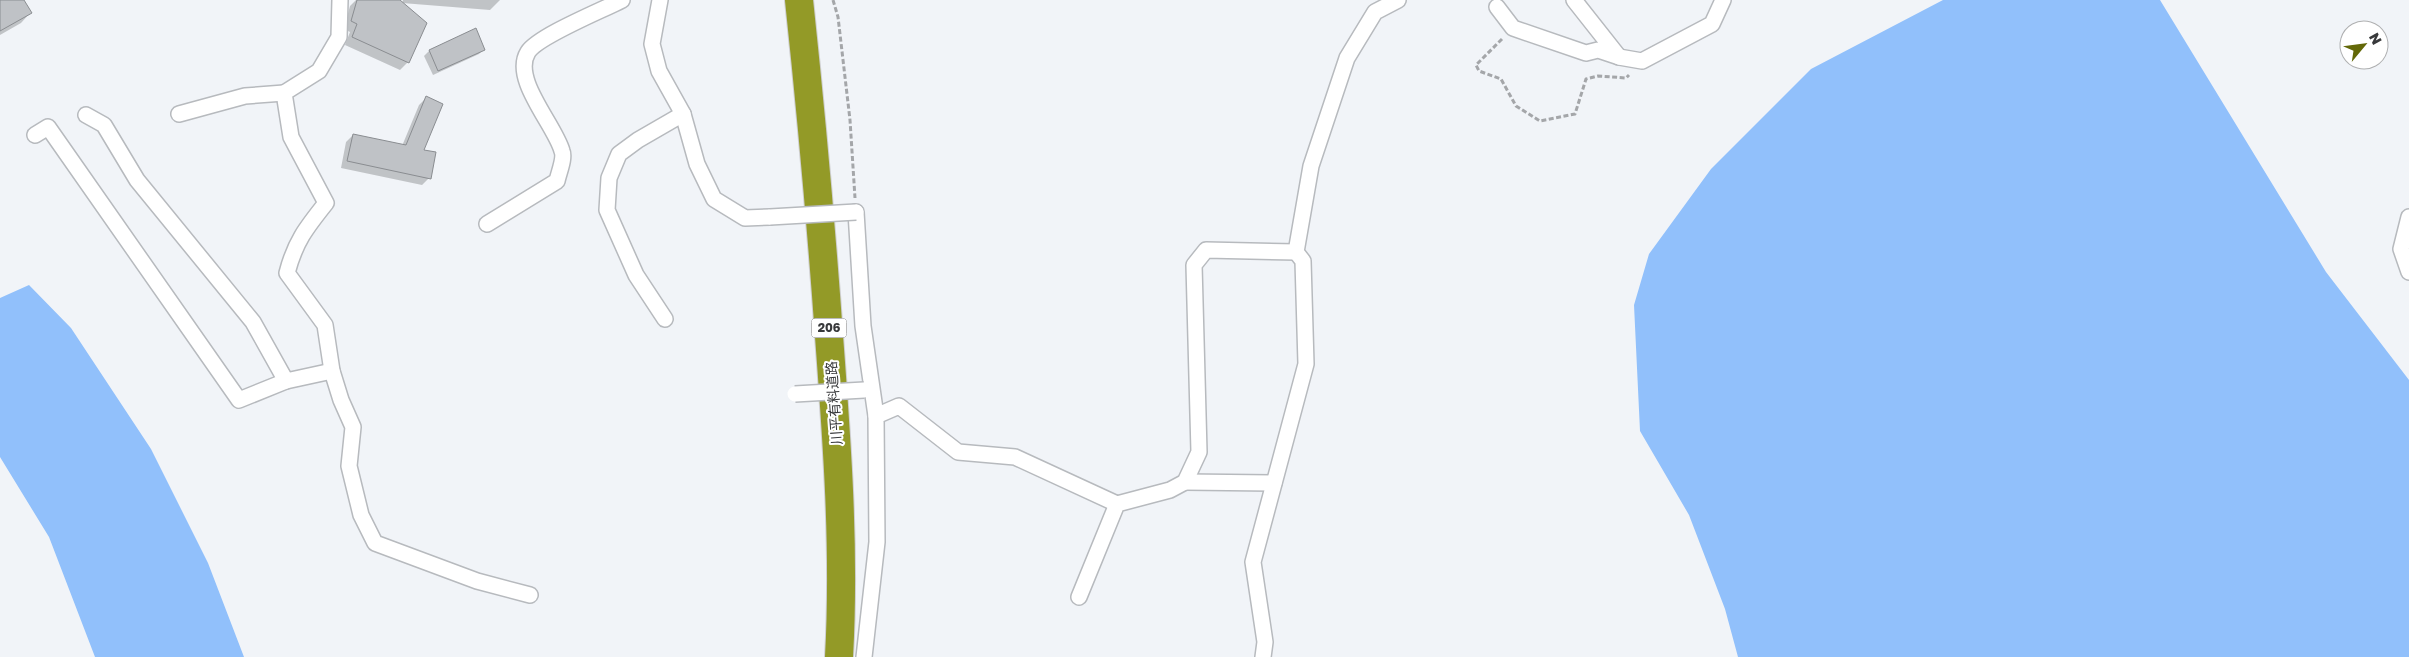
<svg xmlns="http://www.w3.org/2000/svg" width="2409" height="657" font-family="'Golos Text','Noto Sans JP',sans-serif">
	<rect width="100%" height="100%" fill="#f1f4f8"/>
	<g fill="#91c0fb">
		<path d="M1943,0H2160L2326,272L2409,380V657H1738L1725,609L1689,515L1640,431L1634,305L1649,254L1711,169L1811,69Z"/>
		<path d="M29,285L71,328L151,449L208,563L244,657H95L49,537L0,457V298Z"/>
	</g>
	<g fill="#0003">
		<path d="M0,0H23L30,13L21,23L0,35Z"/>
		<path d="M356,0H398L408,62L400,70L345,45L350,32L344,29L350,6Z"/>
		<path d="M403,0H500L490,10L402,3Z"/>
		<path d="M484,49L479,54L433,75L424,56L429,51Z"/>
		<path d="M426,98L422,150L429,178L422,185L341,168L346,142L353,135L402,146L419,105Z"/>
	</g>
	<g fill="#bfc2c6" stroke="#8a8d91">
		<path d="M0,0H24L32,13L0,31Z"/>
		<path d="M357,0H400L427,23L409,63L352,37L357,24L351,21Z"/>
		<path d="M476,28L485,50L438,71L429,50Z"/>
		<path d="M426,96L443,104L424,150L436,152L431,179L347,161L353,134L406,145Z"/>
	</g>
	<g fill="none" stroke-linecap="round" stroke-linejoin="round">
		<defs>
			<g id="minor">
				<path d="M340,0L339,37L319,71L284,93L291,137L326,203C306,228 295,242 287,273L325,325L332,371L341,400L353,427L349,466L361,515L375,543L477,581L530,595"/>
				<path d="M660,0L652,44L659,71L683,114L697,164L714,199L745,218L770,217"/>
				<path d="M1497,7L1513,28L1586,53L1598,50L1619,57L1574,0"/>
				<path d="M1619,57L1642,61L1712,24L1723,0"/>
				<path d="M179,114L245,96L284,93"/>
				<path d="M86,115L104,125L137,180L253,322L286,381"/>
				<path d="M35,135L48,127L239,400L286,381L332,371"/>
				<path d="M856,212L863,326L876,416"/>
				<path d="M2409,217L2401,249L2409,272"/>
				<path d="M487,224L557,181C559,172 565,158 562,151C555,125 511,79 528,52C538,36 603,10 622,0"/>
				<path d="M665,319L636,275L607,210L609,178L619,154L638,140L683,114"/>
				<path d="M1185,482L1274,483"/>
				<path d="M1079,597L1117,504L1170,490L1185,482L1199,452L1194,265L1206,250L1296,252"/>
				<path d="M864,657L877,542L876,416L899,406L958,452L1015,457L1117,504"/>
				<path d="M1263,657L1265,642L1253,562L1306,364L1303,261L1296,252L1311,166L1347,58L1375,12L1398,0"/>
			</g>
			<path id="motorway" d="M799,0C811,112 821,223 829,336C837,442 845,550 839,657"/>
		</defs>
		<use href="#minor" stroke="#b7babe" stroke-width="18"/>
		<use href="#motorway" stroke="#cfcfd0" stroke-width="30"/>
		<g stroke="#a4a6a9" stroke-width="3" stroke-dasharray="5 2.5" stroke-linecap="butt">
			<path d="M833,0L838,17L850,120L855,198"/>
			<path d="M1502,39L1476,65L1479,71L1501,79L1516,106L1540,121L1575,114L1586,79L1598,76L1626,78L1629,75"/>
		</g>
		<use href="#minor" stroke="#fff" stroke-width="15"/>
		<use href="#motorway" stroke="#939a27" stroke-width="28"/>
		<defs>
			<g id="minor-bridge">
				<path d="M770,217L856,212"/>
				<path d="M795,394L864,390"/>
			</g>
		</defs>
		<use href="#minor-bridge" stroke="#b7babe" stroke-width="18" stroke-linecap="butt"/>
		<use href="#minor-bridge" stroke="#fff" stroke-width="15"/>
	</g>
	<g text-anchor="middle" stroke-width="4" stroke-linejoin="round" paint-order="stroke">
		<rect fill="#fff" stroke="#747476" stroke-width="1" x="811.5" y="318.5" width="35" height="19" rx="4"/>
		<g font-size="12" font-weight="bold" fill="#38393b">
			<text x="829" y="332">206</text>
		</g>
		<g font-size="14" fill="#38393b" stroke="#fff">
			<text transform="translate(834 403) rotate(-94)" y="5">川平有料道路</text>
		</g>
	</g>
	<g transform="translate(2364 45) rotate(61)"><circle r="24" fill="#ffffff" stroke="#afb0b1"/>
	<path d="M0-4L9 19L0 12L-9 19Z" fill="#636808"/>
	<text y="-8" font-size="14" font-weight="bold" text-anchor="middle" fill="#38393b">N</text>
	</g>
</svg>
